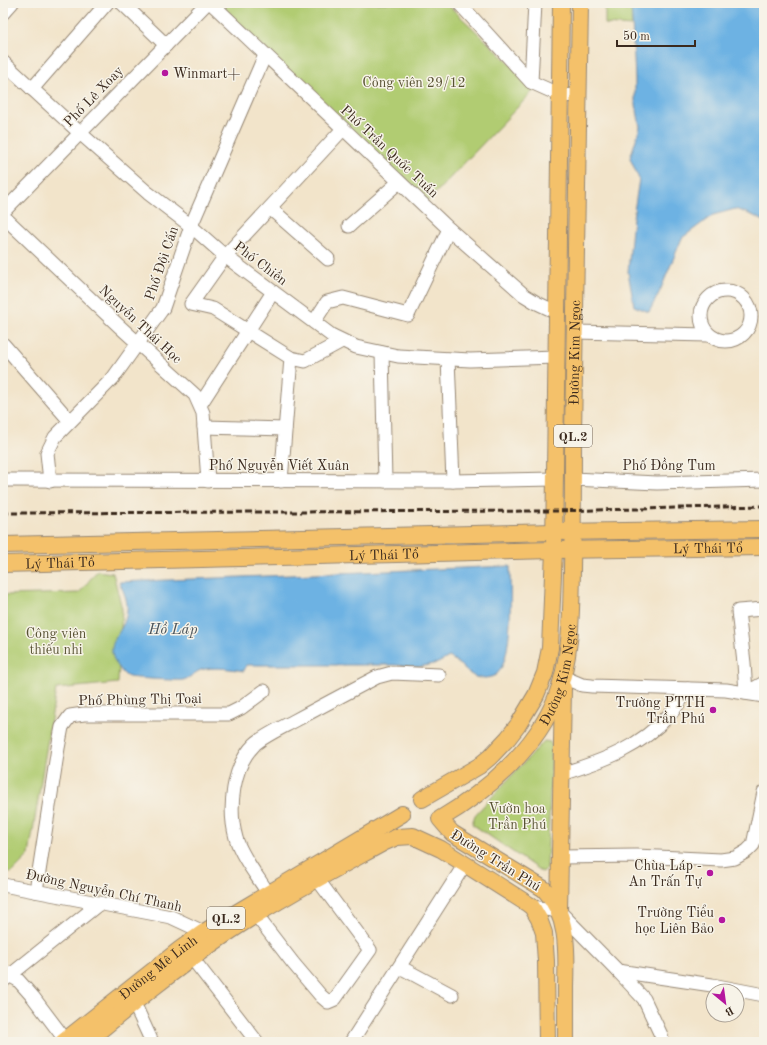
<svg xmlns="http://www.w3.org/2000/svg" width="767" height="1045" font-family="'Old Standard TT',serif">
	<rect width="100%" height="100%" fill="#f7f3e8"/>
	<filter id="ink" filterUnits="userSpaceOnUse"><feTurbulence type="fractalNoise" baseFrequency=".025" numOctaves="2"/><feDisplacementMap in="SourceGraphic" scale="8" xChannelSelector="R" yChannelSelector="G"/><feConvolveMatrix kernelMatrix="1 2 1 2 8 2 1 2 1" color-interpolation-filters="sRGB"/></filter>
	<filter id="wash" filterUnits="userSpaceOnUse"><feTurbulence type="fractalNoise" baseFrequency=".012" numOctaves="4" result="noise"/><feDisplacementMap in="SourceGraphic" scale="16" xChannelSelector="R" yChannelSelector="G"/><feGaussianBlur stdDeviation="0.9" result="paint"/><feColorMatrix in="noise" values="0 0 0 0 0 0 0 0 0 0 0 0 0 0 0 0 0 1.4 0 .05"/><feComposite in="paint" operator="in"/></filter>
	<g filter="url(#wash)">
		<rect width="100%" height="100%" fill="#f2e4ca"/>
		<g fill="#b1cc72" stroke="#767b48">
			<path d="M217,3H446L536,88L426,203Z"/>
			<path d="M605,3H631L632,26L605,24Z"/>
			<path d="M97,571L113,573L122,609L118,683L56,689L29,855L11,873L3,871V595L79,593Z"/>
			<path d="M544,741L550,742L552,746L547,869L542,872L472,824L475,815Z"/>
		</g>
		<g fill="#6db2e3" stroke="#546e80">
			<path d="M631,3H764V221L752,215L735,209L713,215L682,238L660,291L649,312L634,306L628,272L633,218L639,179L630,158L640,127L635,99V78Z"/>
			<path d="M510,566C510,590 514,657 497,674C492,678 482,679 476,677C465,673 460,662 449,657L438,663L419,667L394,665H246L244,671C231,669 218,667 205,669C196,670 191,678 183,680C179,681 132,678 129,677C125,676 122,672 120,669C99,643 125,635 127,611C128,601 124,592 119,582Z"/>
		</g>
	</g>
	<g filter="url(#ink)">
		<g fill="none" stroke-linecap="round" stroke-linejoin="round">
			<defs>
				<g id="minor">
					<path d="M122,3L166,45"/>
					<path d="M211,3L449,229L524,295L537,303L556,312"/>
					<path d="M459,3L531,82L560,95L579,96"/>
					<path d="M3,13L12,3"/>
					<path d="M3,62L80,133L148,193L191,226L225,256L331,335L356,347L398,356L470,360L556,357"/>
					<path d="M531,82L535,3"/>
					<path d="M32,89L107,3"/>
					<path d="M270,208L328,259"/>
					<path d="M3,212L207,3"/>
					<path d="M3,216L119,326L195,395L203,413L208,481"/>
					<path d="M349,226L399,182"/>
					<circle cx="726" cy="316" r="25"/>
					<path d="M314,322L327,302L343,298L408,315L449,229"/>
					<path d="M575,332L708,335"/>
					<path d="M342,341L305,361L291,358L213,309L191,304L225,256L343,129"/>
					<path d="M3,344L70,421"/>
					<path d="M382,353L385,481"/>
					<path d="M448,359L453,481"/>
					<path d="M200,405L273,292"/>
					<path d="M204,427L285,429"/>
					<path d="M573,479L657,483L764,480"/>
					<path d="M3,480L453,481L554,479"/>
					<path d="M50,481L47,453L55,437L113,378L163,308L191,226L265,55"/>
					<path d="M281,481L291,358"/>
					<path d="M764,609L738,611L744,663L746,693L764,683"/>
					<path d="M563,677L582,685L592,686L726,690L764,696"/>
					<path d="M561,774C603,761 640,748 670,714C677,707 682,697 688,689"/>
					<path d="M560,857L636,856L721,860L735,858L747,851L753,845L764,792"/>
					<path d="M3,885L171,917L212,936"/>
					<path d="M36,891L58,748L62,727L70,716L84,714H229L241,708L264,691"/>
					<path d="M268,893C258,877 241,856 236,838C228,809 232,766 255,744C264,736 283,727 294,721C322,706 350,691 377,677L392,673L439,675"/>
					<path d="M532,907L559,911L618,971L712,985L764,995"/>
					<path d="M256,915L293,963L321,996L328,1002L335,999L370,950L318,880"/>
					<path d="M192,958L257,1042"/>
					<path d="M400,967L452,995"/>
					<path d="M618,971L644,999L661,1035L663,1042"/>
					<path d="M3,972L18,980L33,997L67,1042"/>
					<path d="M3,981L100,903"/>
					<path d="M134,1003L152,1042"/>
					<path d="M351,1042L465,864"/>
				</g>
				<g id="major">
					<path d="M3,545L554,532L764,529"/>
					<path id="s1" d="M3,564L554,550L764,547"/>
					<path d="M422,799L479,766L490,757L508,738L518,725L536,695L545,673L550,648L554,550L561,3"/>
					<path d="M559,911L563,688"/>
					<path id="s2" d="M63,1042L179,950L204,932L402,814"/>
					<path d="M86,1042C131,1005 175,969 223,936C273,902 330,872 383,843L397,837L413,836L441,849L528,904L532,907L539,919L544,933L546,961L547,1042"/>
					<path id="s3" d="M566,1042C566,1023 566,1005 566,986C567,953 569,915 544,889L452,833L440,819C486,792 536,749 556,698C572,656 571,613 572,569C573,524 573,479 573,434C575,290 578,147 580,3"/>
				</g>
			</defs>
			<use href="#minor" stroke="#968774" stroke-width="15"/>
			<use href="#major" stroke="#968774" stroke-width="18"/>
			<use href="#minor" stroke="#fff" stroke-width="13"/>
			<use href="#major" stroke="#f4c16b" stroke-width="16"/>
			<path stroke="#3b2a1e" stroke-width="3" stroke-dasharray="6 3" stroke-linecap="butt" d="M3,513L554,511L764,506"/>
		</g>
	</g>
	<g fill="#b5179e" stroke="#f7f3e8" stroke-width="1.5">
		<circle cx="165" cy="73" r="4"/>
		<circle cx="713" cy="710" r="4"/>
		<circle cx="710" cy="873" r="4"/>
		<circle cx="722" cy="920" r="4"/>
	</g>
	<g text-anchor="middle" stroke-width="3" stroke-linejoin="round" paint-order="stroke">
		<g fill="#f7f3e8" stroke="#73665b" stroke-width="1">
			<rect x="554" y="425" width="38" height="22" rx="3"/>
			<rect x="207" y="907" width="38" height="22" rx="3"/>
		</g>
		<g font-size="13" font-weight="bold" fill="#3b2a1e">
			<text x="573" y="441">QL.2</text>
			<text x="226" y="923">QL.2</text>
		</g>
		<g font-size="14" fill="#3b2a1e" stroke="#f7f3e8" text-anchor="end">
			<text x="173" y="78" text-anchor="start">Winmart+</text>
			<text x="705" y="707">Trường PTTH<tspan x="705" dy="16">Trần Phú</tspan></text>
			<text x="702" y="870">Chùa Láp -<tspan x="702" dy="16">An Trấn Tự</tspan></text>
			<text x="714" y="917">Trường Tiểu<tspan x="714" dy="16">học Liên Bảo</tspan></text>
		</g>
		<g font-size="14" fill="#585233" stroke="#f7f3e8">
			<text x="414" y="87">Công viên 29/12</text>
			<text x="56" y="638">Công viên<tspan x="56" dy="16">thiếu nhi</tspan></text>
			<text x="517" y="813">Vườn hoa<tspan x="517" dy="16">Trần Phú</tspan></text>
		</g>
		<g font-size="14" fill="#3b2a1e" stroke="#f7f3e8">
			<text transform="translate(93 96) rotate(-46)" y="5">Phố Lê Xoay</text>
			<text transform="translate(390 151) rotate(43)" y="5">Phố Trần Quốc Tuấn</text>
			<text transform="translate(161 263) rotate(-71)" y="5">Phố Đội Cấn</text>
			<text transform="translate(261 263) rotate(37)" y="5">Phố Chiền</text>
			<text transform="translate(141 324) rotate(43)" y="5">Nguyễn Thái Học</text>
			<text dy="5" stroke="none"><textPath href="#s3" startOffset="802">Đường Kim Ngọc</textPath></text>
			<text x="279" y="470">Phố Nguyễn Viết Xuân</text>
			<text x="669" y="470">Phố Đồng Tum</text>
			<text dy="5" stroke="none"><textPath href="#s1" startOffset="705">Lý Thái Tổ</textPath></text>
			<text dy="5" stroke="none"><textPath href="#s1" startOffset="381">Lý Thái Tổ</textPath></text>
			<text dy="5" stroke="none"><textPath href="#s1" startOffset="57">Lý Thái Tổ</textPath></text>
			<text dy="5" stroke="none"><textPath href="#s3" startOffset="478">Đường Kim Ngọc</textPath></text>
			<text transform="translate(140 699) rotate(-1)" y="5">Phố Phùng Thị Toại</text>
			<text transform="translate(496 860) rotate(32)" y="5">Đường Trần Phú</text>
			<text transform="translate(104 890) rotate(12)" y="5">Đường Nguyễn Chí Thanh</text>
			<text dy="5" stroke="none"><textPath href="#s2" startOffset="121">Đường Mê Linh</textPath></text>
		</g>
		<g font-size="15" font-style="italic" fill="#4a5359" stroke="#f7f3e8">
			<text x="173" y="634">Hồ Láp</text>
		</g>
	</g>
	<rect width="767" height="1045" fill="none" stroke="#f7f3e8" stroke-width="16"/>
	<g transform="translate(725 1003) rotate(151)"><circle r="19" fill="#f7f3e8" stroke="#aca397"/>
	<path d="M0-3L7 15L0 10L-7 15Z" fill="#b5179e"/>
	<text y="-6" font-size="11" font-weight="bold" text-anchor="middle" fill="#3b2a1e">B</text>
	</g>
	<path d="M617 40v6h78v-6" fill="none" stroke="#3b2a1e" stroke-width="2"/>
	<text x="623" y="40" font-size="12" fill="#3b2a1e" stroke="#f7f3e8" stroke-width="3" paint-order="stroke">50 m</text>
</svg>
